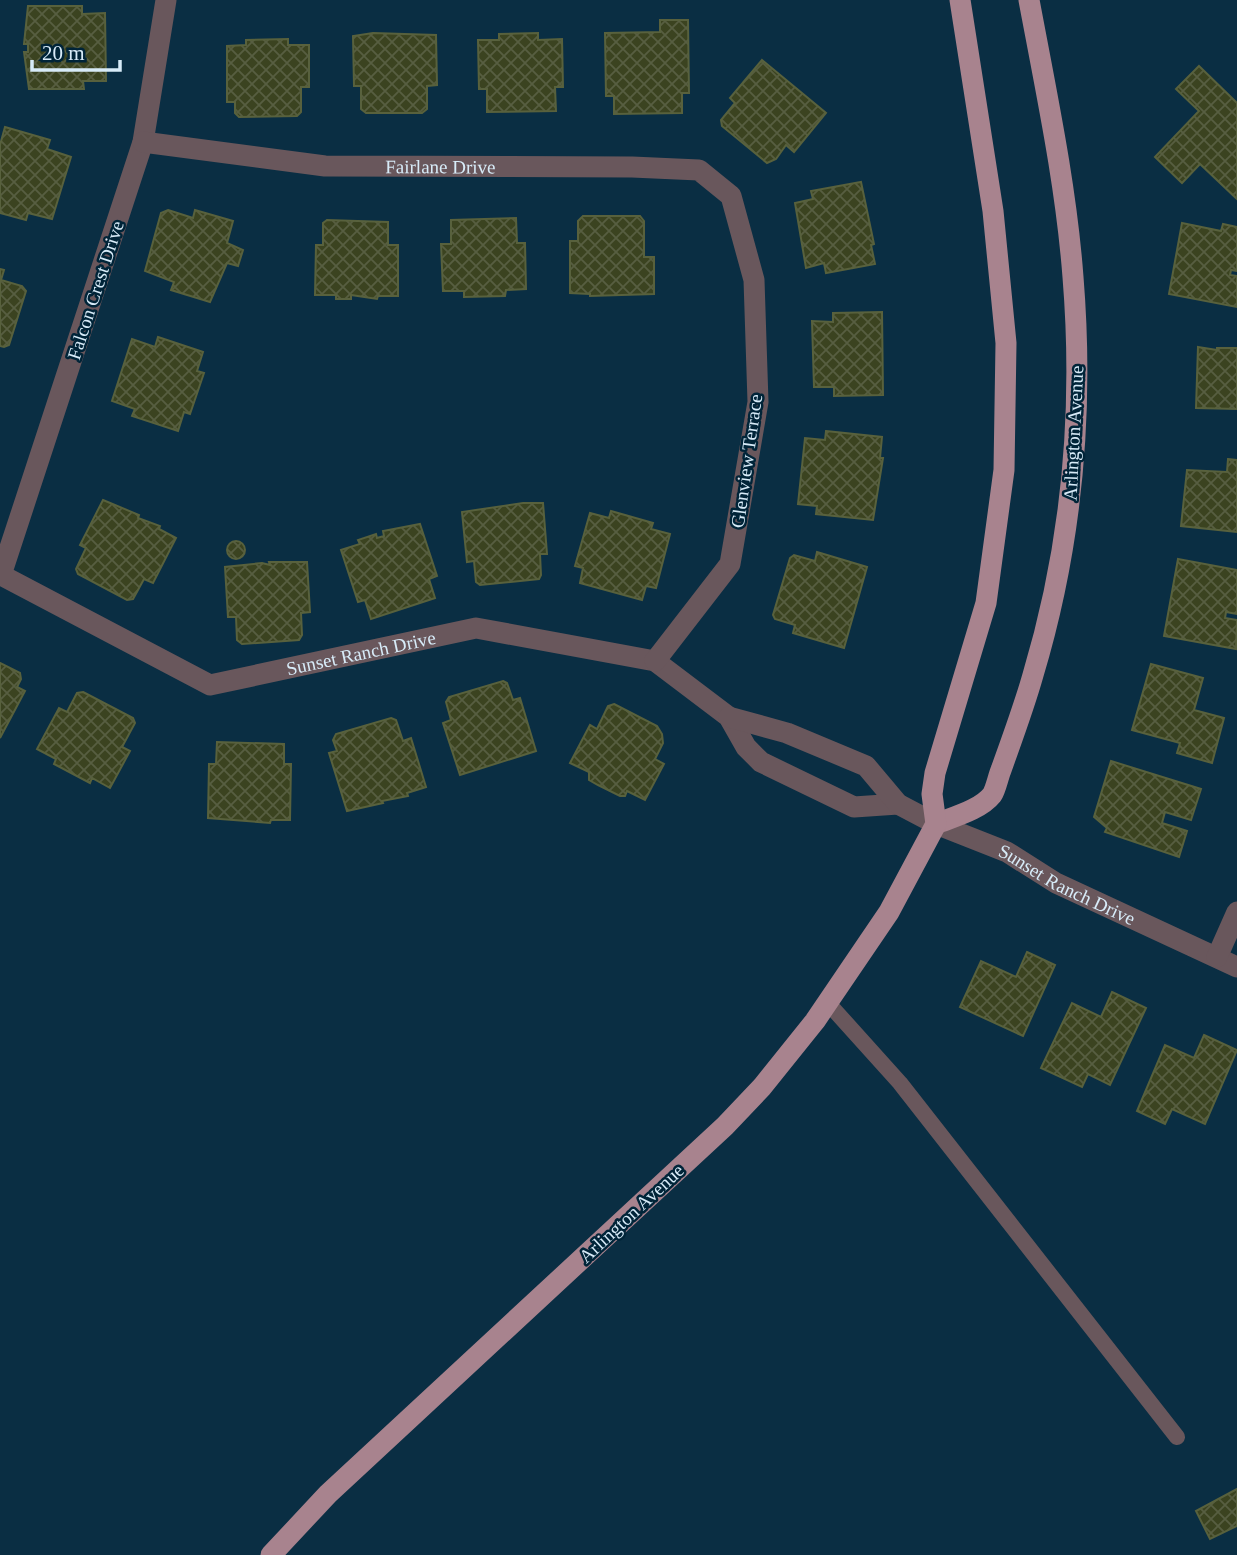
<svg xmlns="http://www.w3.org/2000/svg" width="1237" height="1555" font-family="'Times New Roman',serif">
	<defs>
		<pattern id="building-cross-hatch" width="8" height="8" patternUnits="userSpaceOnUse" patternTransform="scale(1.75)"><rect width="8" height="8" fill="#3b4320"/><path d="M0 0l8 8M0 8l8-8" fill="none" stroke="#575e41"/></pattern>
	</defs>
	<rect width="100%" height="100%" fill="#0a2e43"/>
	<g fill="url(#building-cross-hatch)" stroke="#58613d" stroke-width="2">
		<path d="M28,6H82V14L105,13L106,81H83L84,89H29L24,52H28V44H24Z"/>
		<path d="M660,20H688L689,93H682V113L614,114V96H606L605,33L660,32Z"/>
		<path d="M373,33L436,35L437,85L427,86V109L422,113H366L361,109V86H354L353,36Z"/>
		<path d="M538,33V40L562,39L563,87H555L556,111L487,112V89H479L478,40H499V34Z"/>
		<path d="M288,39V45H309V87H301V112L297,116L239,117L235,113V102H227V46L246,45V40Z"/>
		<path d="M762,60L826,113L794,152L786,145L776,159L767,163L722,126L721,120L735,103L730,98Z"/>
		<path d="M1199,66L1237,103V199L1200,164L1182,183L1155,157L1199,111L1176,89Z"/>
		<path d="M5,127L50,140L47,149L71,157L52,219L28,213L26,220L0,213V145Z"/>
		<path d="M861,182L874,244L871,245L875,264L826,273L824,263L806,268L795,203L813,199L811,191Z"/>
		<path d="M168,210L193,218L195,210L233,221L227,243L243,250L238,266L227,263L210,302L171,290L174,282L145,271L161,213Z"/>
		<path d="M583,216H640L644,221V257H654V294L590,296V294L570,293V241H578V221Z"/>
		<path d="M516,218L517,243H525L526,289L506,290L505,296L464,297V291H443L441,244H451V220Z"/>
		<path d="M327,220L388,222V245H398V296H378L377,299L351,295V299H336V295H315L316,245H323V223Z"/>
		<path d="M1182,223L1221,231L1223,224L1237,227V271L1231,270L1230,275L1237,276V307L1169,294Z"/>
		<path d="M0,269L4,270L1,280L22,286L26,291L9,345L4,347L0,346Z"/>
		<path d="M882,312L883,395L834,396V387H814L812,321L833,322V313Z"/>
		<path d="M158,337L203,352L197,371L204,373L190,414L184,412L178,431L132,416L135,409L112,401L132,339L155,347Z"/>
		<path d="M1198,347L1217,350V348H1237V409L1196,408Z"/>
		<path d="M826,431L882,437L880,458H883L873,520L816,514L817,506L798,504L805,438L825,440Z"/>
		<path d="M1228,459L1237,460V532L1181,526L1187,470L1227,472Z"/>
		<path d="M103,500L139,515L138,518L160,526L159,529L176,538L153,583L144,579L133,599L127,600L78,574L76,569L86,548L80,545Z"/>
		<path d="M523,503H543L547,554H540L541,575L539,579L480,585L476,582L474,561L467,562L462,512Z"/>
		<path d="M611,511L653,523L651,529L670,534L656,588L646,586L642,600L580,583L583,568L575,566L590,513L609,518Z"/>
		<path d="M420,524L437,576L429,579L435,598L371,619L365,600L358,602L341,550L360,544L358,540L376,534L377,538L384,536L383,531Z"/>
		<circle cx="236" cy="550" r="9"/>
		<path d="M817,552L867,567L844,648L793,633L795,625L775,619L773,615L790,558L794,555L815,561Z"/>
		<path d="M1178,559L1237,570V614L1226,612L1225,618L1237,620L1236,649L1164,636Z"/>
		<path d="M269,562H307L310,612L301,613L302,635L299,640L242,644L237,640L236,617H228L225,567L262,563L270,565Z"/>
		<path d="M0,663L20,673L21,679L17,687L25,691L0,738Z"/>
		<path d="M1151,664L1203,678L1194,710L1224,718L1212,763L1177,753L1180,743L1132,730Z"/>
		<path d="M503,681L507,683L513,700L520,698L536,751L460,775L443,723L451,720L446,702L449,697Z"/>
		<path d="M83,692L133,718L135,723L122,747L130,751L110,788L92,778L90,783L54,764L56,759L37,749L59,708L67,712L77,693Z"/>
		<path d="M614,704L657,726L662,734L663,743L655,759L664,764L645,800L627,791L625,796H620L598,785L589,780V772L570,763L590,725L597,729L608,706Z"/>
		<path d="M391,718L396,720L403,741L411,738L426,787L407,793L408,796L382,801L383,803L347,811L329,753L337,751L333,740L336,734Z"/>
		<path d="M217,742L284,744V764H291L290,820H271L270,823L208,818L209,764H216Z"/>
		<path d="M1111,761L1201,789L1191,820L1165,812L1162,823L1187,831L1179,857L1105,832L1107,828L1094,817Z"/>
		<path d="M1027,952L1055,965L1023,1036L960,1007L981,961L1016,977Z"/>
		<path d="M1112,992L1146,1008L1110,1085L1088,1074L1082,1087L1041,1068L1072,1003L1101,1017Z"/>
		<path d="M1204,1035L1237,1050L1205,1124L1172,1109L1165,1124L1137,1111L1165,1045L1194,1058Z"/>
		<path d="M1237,1489V1526L1210,1539L1196,1511Z"/>
	</g>
	<g fill="none" stroke-linecap="round" stroke-linejoin="round">
		<path stroke="#69575c" stroke-width="16" d="M828,1003L900,1083L1177,1437"/>
		<g stroke="#69575c" stroke-width="21">
			<path id="s1" d="M166,0L143,142L1,575L210,685L476,628L655,661L729,717L746,747L761,762L854,807L898,804"/>
			<path id="s2" d="M143,142L325,166L632,167L699,170L731,196L754,280L758,402L730,564L655,661"/>
			<path id="s3" d="M729,717L787,733L866,766L898,804L936,824L1007,852L1056,883L1237,967"/>
			<path d="M1217,957L1237,912"/>
		</g>
		<g stroke="#a8838e" stroke-width="21">
			<path d="M936,824C953,817 980,810 992,795C996,789 998,777 1001,770C1012,739 1024,707 1033,675C1072,545 1084,412 1073,277C1066,184 1046,91 1029,0"/>
			<path d="M271,1555L328,1494L725,1126L762,1087L815,1021L889,912L936,824L932,794L935,773L986,603L1004,470L1006,343L993,211L960,0"/>
		</g>
	</g>
	<g text-anchor="middle" stroke-width="5" stroke-linejoin="round" paint-order="stroke">
		<g font-size="19" fill="#d7ebf8" stroke="#002438">
			<text dy="7" stroke="none"><textPath href="#s2" startOffset="299">Fairlane Drive</textPath></text>
			<text transform="translate(95 290) rotate(-72)" y="7">Falcon Crest Drive</text>
			<text transform="translate(1073 433) rotate(-87)" y="7">Arlington Avenue</text>
			<text transform="translate(746 461) rotate(-82)" y="7">Glenview Terrace</text>
			<text dy="7" stroke="none"><textPath href="#s1" startOffset="990">Sunset Ranch Drive</textPath></text>
			<text dy="7" stroke="none"><textPath href="#s3" startOffset="383">Sunset Ranch Drive</textPath></text>
			<text transform="translate(631 1213) rotate(-43)" y="7">Arlington Avenue</text>
		</g>
	</g>
	<path d="M32 60v10h88v-10" fill="none" stroke="#d7ebf8" stroke-width="3.5"/>
	<text x="42" y="60" font-size="21" fill="#d7ebf8" stroke="#002438" stroke-width="5" paint-order="stroke">20 m</text>
</svg>
